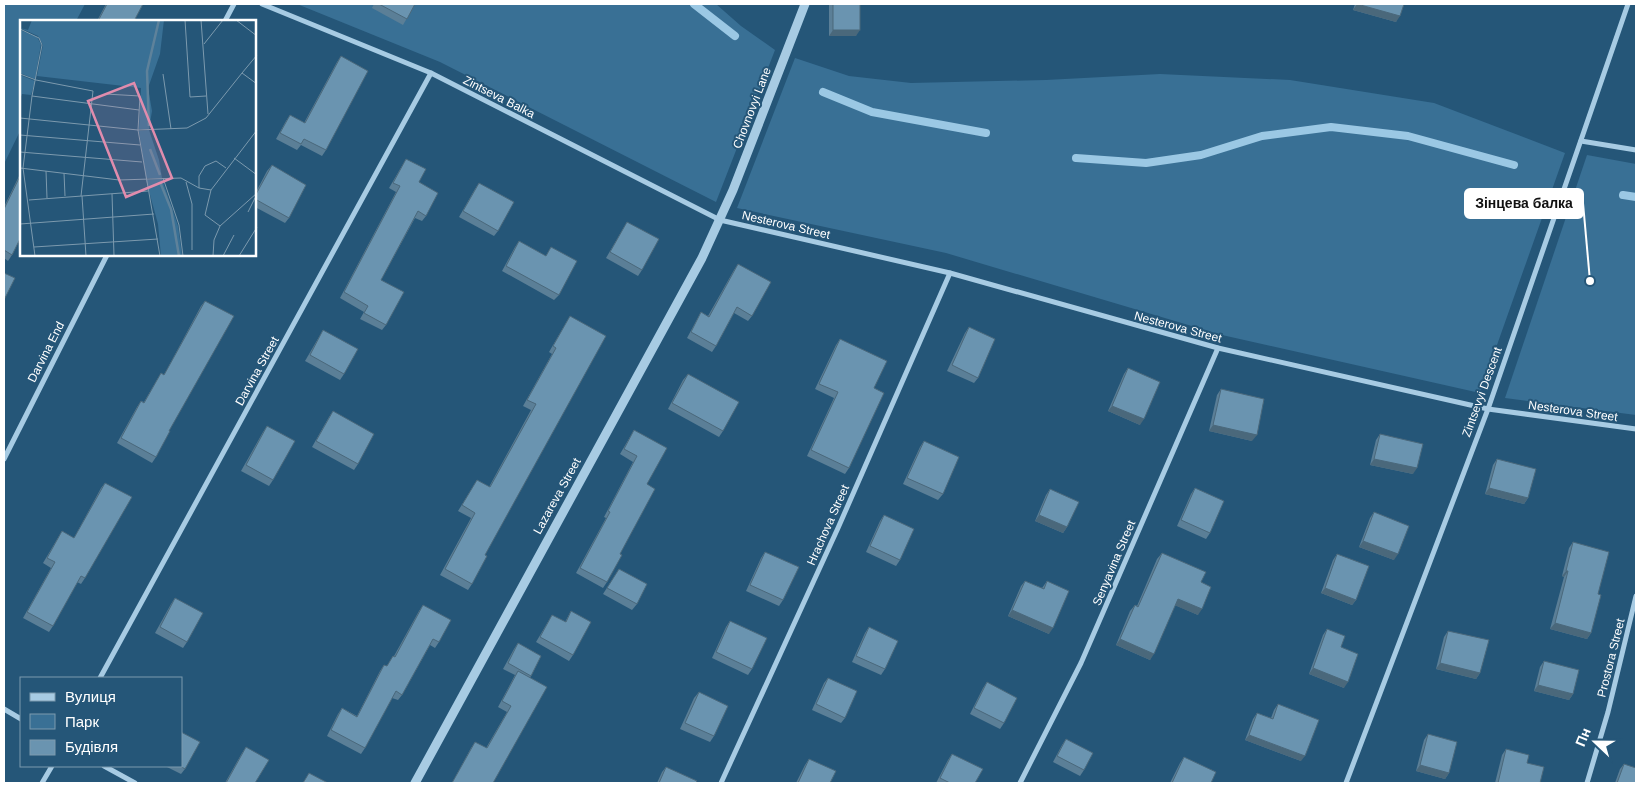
<svg xmlns="http://www.w3.org/2000/svg" width="1640" height="787" font-family="Arial,sans-serif">
	<rect width="100%" height="100%" fill="#255678"/>
	<g fill="#397095">
		<path d="M4,4H85L76,21H21V129L4,164Z"/>
		<path d="M297,4H716L741,26L775,50L716,202L440,62Z"/>
		<path d="M795,58L849,76L911,83L1046,80L1160,74L1290,80L1434,103L1565,153L1480,393L1222,335L946,253L737,208Z"/>
		<path d="M1587,155L1636,164V415L1505,398Z"/>
	</g>
	<g fill="none" stroke-linecap="round" stroke-linejoin="round">
		<g stroke="#9bc8e4" stroke-width="8">
			<path d="M694,4L735,36"/>
			<path d="M823,92L872,112L986,133"/>
			<path d="M1076,158L1146,163L1201,155L1262,136L1331,127L1408,136L1514,165"/>
			<path d="M1623,195L1636,197"/>
		</g>
		<g stroke="#a7cbe3" stroke-width="5">
			<path d="M262,4L431,73L720,220L950,273L1218,348L1488,409L1636,429"/>
			<path d="M225,21L234,4"/>
			<path d="M1581,141L1636,150"/>
			<path d="M4,459L107,255"/>
			<path d="M100,678L431,73"/>
			<path d="M4,709L21,719"/>
			<path d="M104,766L135,783"/>
			<path d="M42,783L52,766"/>
			<path d="M721,783L838,528L950,273"/>
			<path d="M1020,783L1081,663L1218,348"/>
			<path d="M1346,783L1488,409L1628,4"/>
			<path d="M1587,783L1608,712L1636,596"/>
		</g>
		<path stroke="#a7cbe3" stroke-width="9" d="M415,783L702,258L733,190L805,4"/>
	</g>
	<g fill="#5b7f97">
		<path d="M106,4H143L134,21H97Z"/>
		<path d="M374,4H415L403,25L372,8Z"/>
		<path d="M829,4H860L856,36H829Z"/>
		<path d="M1355,4H1404L1396,22L1353,10Z"/>
		<path d="M341,56L326,150L322,156L301,145L297,150L276,139L286,121L290,115L304,123L337,62Z"/>
		<path d="M406,159L419,182L426,216L422,221L415,218L381,280L386,325L382,330L360,319L364,312L340,298L396,192L389,188Z"/>
		<path d="M272,165L289,218L285,223L255,207V194L267,171Z"/>
		<path d="M21,172V237L12,255L8,261L4,258V207Z"/>
		<path d="M479,183L498,231L494,236L459,217L475,189Z"/>
		<path d="M627,222L642,270L638,276L606,258Z"/>
		<path d="M519,241L546,256L551,247L559,295L554,300L502,271L515,247Z"/>
		<path d="M738,264L752,316L748,321L734,313L716,346L712,352L687,338L701,312L708,316L734,270Z"/>
		<path d="M205,301L169,431L156,457L152,463L117,443L137,407L141,401L144,402L161,373L164,375L201,306Z"/>
		<path d="M570,316L485,555L472,584L468,590L440,575L471,518L458,511L477,480L489,487L531,410L523,406L552,354L549,352Z"/>
		<path d="M969,327L978,378L974,383L947,371L965,333Z"/>
		<path d="M323,330L344,374L340,380L305,361Z"/>
		<path d="M840,339L874,388L849,468L845,474L807,456L834,398L815,389L836,345Z"/>
		<path d="M1128,368L1140,425L1108,411L1124,374Z"/>
		<path d="M688,374L723,431L719,437L668,409L683,380Z"/>
		<path d="M1221,389L1252,441L1209,431L1217,395Z"/>
		<path d="M333,411L358,464L354,470L312,447L329,417Z"/>
		<path d="M267,426L273,480L269,486L241,471L263,432Z"/>
		<path d="M634,430L647,484L620,554L607,582L603,588L576,573L606,518L604,517L633,462L620,454Z"/>
		<path d="M1380,434L1413,474L1370,465L1376,440Z"/>
		<path d="M924,441L943,494L938,500L903,484L920,447Z"/>
		<path d="M1497,459L1528,498L1524,504L1485,494L1493,465Z"/>
		<path d="M105,483L85,578L81,584L77,582L53,626L49,632L23,618L51,568L43,563L62,531L74,538L101,488Z"/>
		<path d="M1195,488L1210,533L1206,539L1177,526L1191,494Z"/>
		<path d="M1050,489L1067,527L1063,533L1035,521L1046,495Z"/>
		<path d="M1374,512L1394,560L1359,547L1370,518Z"/>
		<path d="M884,515L900,560L896,566L866,552L880,521Z"/>
		<path d="M1573,542L1598,594L1591,633L1587,639L1550,629L1564,577L1562,576L1569,548Z"/>
		<path d="M765,552L783,600L779,606L746,591L761,558Z"/>
		<path d="M1162,553L1201,582L1198,615L1175,605L1150,660L1116,645L1130,611L1135,605L1137,606L1157,559Z"/>
		<path d="M1337,554L1356,600L1352,605L1321,593L1333,560Z"/>
		<path d="M619,569L637,604L632,610L603,594Z"/>
		<path d="M1025,581L1042,588L1047,581L1049,634L1008,616L1021,586Z"/>
		<path d="M175,598L187,642L183,648L155,633L171,604Z"/>
		<path d="M423,605L439,642L435,648L430,645L402,695L398,700L392,698L365,748L361,754L327,736L338,714L342,708L357,716L380,671L384,665L387,666L393,656H394L419,611Z"/>
		<path d="M571,611L573,655L569,661L536,642L552,615L565,622Z"/>
		<path d="M730,621L752,669L748,675L712,658L726,627Z"/>
		<path d="M869,627L885,669L881,675L852,662L865,633Z"/>
		<path d="M1327,629L1341,647L1344,688L1309,674L1323,635Z"/>
		<path d="M1448,631L1480,673L1476,679L1436,669L1444,637Z"/>
		<path d="M518,643L541,656L530,678L493,783H452L471,748L475,742L486,748L507,712L498,707L515,675L503,669L514,649Z"/>
		<path d="M1544,661L1573,694L1569,700L1534,691L1540,667Z"/>
		<path d="M828,678L845,718L841,723L812,710L824,683Z"/>
		<path d="M987,682L1004,723L1000,729L970,714L983,688Z"/>
		<path d="M699,692L714,736L710,742L680,729L694,698Z"/>
		<path d="M1278,704L1301,761L1245,740L1253,719L1257,713L1271,718L1274,710Z"/>
		<path d="M1428,734L1449,773L1445,779L1416,771L1424,740Z"/>
		<path d="M1066,739L1084,770L1080,776L1053,762L1062,745Z"/>
		<path d="M246,747L255,783H225L242,753Z"/>
		<path d="M1506,749L1527,763L1540,783H1495L1502,755Z"/>
		<path d="M952,754L975,783H936L948,760Z"/>
		<path d="M1184,757L1211,783H1170L1180,763Z"/>
		<path d="M809,759L830,783H796L805,765Z"/>
		<path d="M1624,764L1636,783H1615L1620,769Z"/>
		<path d="M165,766H181L185,769L181,774Z"/>
		<path d="M666,767L695,783H657L662,772Z"/>
	</g>
	<g fill="#4a687b">
		<path d="M1357,4L1400,16L1396,22L1353,10Z"/>
		<path d="M833,30H860L856,36H829Z"/>
		<path d="M1112,406L1144,419L1140,425L1108,411Z"/>
		<path d="M1213,425L1257,435L1252,441L1209,431Z"/>
		<path d="M1374,459L1417,468L1413,474L1370,465Z"/>
		<path d="M1489,488L1528,498L1524,504L1485,494Z"/>
		<path d="M1039,515L1067,527L1063,533L1035,521Z"/>
		<path d="M1363,541L1398,554L1394,560L1359,547Z"/>
		<path d="M1566,571H1568L1564,577L1562,576Z"/>
		<path d="M1325,588L1356,600L1352,605L1321,593Z"/>
		<path d="M1178,599L1202,609L1198,615L1174,605Z"/>
		<path d="M1012,610L1053,628L1049,634L1008,616Z"/>
		<path d="M1555,623L1591,633L1587,639L1550,629Z"/>
		<path d="M1120,639L1154,654L1150,660L1116,645Z"/>
		<path d="M1440,663L1480,673L1476,679L1436,669Z"/>
		<path d="M1313,668L1348,682L1344,688L1309,674Z"/>
		<path d="M1538,685L1573,694L1569,700L1534,691Z"/>
		<path d="M1249,735L1305,756L1301,761L1245,740Z"/>
		<path d="M1420,765L1449,773L1445,779L1416,771Z"/>
	</g>
	<g fill="#6a94b0" stroke="#4a687b">
		<path d="M107,4H143L134,21H98Z"/>
		<path d="M379,4H415L407,19Z"/>
		<rect x="833" y="4" width="27" height="26"/>
		<path d="M1357,4H1404L1400,16Z"/>
		<path d="M341,56L368,71L326,150L304,139L301,144L280,133L290,115L305,123Z"/>
		<path d="M406,159L426,169L419,182L438,193L426,216L418,211L381,280L404,292L386,325L364,313L368,306L344,292L400,186L393,183Z"/>
		<path d="M272,165L306,185L289,218L255,199V196Z"/>
		<path d="M21,174V237L12,255L4,250V209Z"/>
		<path d="M479,183L514,202L498,231L463,211Z"/>
		<path d="M627,222L659,239L642,270L610,252Z"/>
		<path d="M519,241L546,256L551,247L577,261L559,295L506,266Z"/>
		<path d="M738,264L771,282L752,316L737,307L716,346L691,332L701,312L709,317Z"/>
		<path d="M4,273L15,278L4,300Z"/>
		<path d="M205,301L234,316L169,431H170L156,457L121,438L141,401L144,403L161,373L164,375Z"/>
		<path d="M570,316L606,336L485,555L487,556L472,584L445,569L475,513L462,505L477,480L490,487L536,404L527,400L556,348L553,346Z"/>
		<path d="M969,327L995,339L978,378L952,365Z"/>
		<path d="M323,330L358,349L344,374L310,355Z"/>
		<path d="M840,339L887,361L874,388L884,393L849,468L811,450L838,392L819,384Z"/>
		<path d="M1128,368L1160,382L1144,419L1112,406Z"/>
		<path d="M688,374L739,402L723,431L672,403Z"/>
		<path d="M1221,389L1264,399L1257,435L1213,425Z"/>
		<path d="M333,411L374,434L358,464L316,441Z"/>
		<path d="M267,426L295,441L273,480L246,465Z"/>
		<path d="M634,430L667,448L647,484L655,489L620,554L622,555L607,582L580,568L610,512L608,511L637,456L624,449Z"/>
		<path d="M1380,434L1423,444L1417,468L1374,459Z"/>
		<path d="M924,441L959,457L943,494L907,478Z"/>
		<path d="M1497,459L1536,469L1528,498L1489,488Z"/>
		<path d="M105,483L132,497L85,578L81,576L53,626L27,612L55,562L47,558L62,531L74,538Z"/>
		<path d="M1195,488L1224,501L1210,533L1181,520Z"/>
		<path d="M1050,489L1079,502L1067,527L1039,515Z"/>
		<path d="M1374,512L1409,526L1398,554L1363,541Z"/>
		<path d="M884,515L914,529L900,560L870,546Z"/>
		<path d="M1573,542L1609,552L1598,594L1601,595L1591,633L1555,623L1568,571H1566Z"/>
		<path d="M765,552L799,567L783,600L750,585Z"/>
		<path d="M1162,553L1206,572L1201,582L1211,587L1202,609L1178,599L1154,654L1120,639L1135,605L1138,607Z"/>
		<path d="M1337,554L1369,566L1356,600L1325,588Z"/>
		<path d="M619,569L647,584L637,604L607,588Z"/>
		<path d="M1025,581L1044,589L1047,581L1069,591L1053,628L1012,610Z"/>
		<path d="M175,598L203,613L187,642L160,627Z"/>
		<path d="M423,605L451,620L439,642L433,639L402,695L396,691L365,748L331,730L342,708L357,717L384,665L387,666L393,656L395,657Z"/>
		<path d="M571,611L591,622L573,655L540,637L552,615L566,622Z"/>
		<path d="M730,621L767,638L752,669L716,652Z"/>
		<path d="M869,627L898,641L885,669L856,656Z"/>
		<path d="M1327,629L1345,636L1341,647L1358,654L1348,682L1313,668Z"/>
		<path d="M1448,631L1489,640L1480,673L1440,663Z"/>
		<path d="M518,643L541,656L531,676L508,663Z"/>
		<path d="M1544,661L1579,670L1573,694L1538,685Z"/>
		<path d="M518,671L547,687L493,783H452L475,742L487,748L511,706L502,701Z"/>
		<path d="M828,678L857,691L845,718L816,704Z"/>
		<path d="M987,682L1017,698L1004,723L974,708Z"/>
		<path d="M699,692L728,706L714,736L685,723Z"/>
		<path d="M1278,704L1319,720L1305,756L1249,735L1257,713L1273,719Z"/>
		<path d="M181,732L200,742L185,769L180,766H181Z"/>
		<path d="M1428,734L1457,742L1449,773L1420,765Z"/>
		<path d="M1066,739L1093,753L1084,770L1057,756Z"/>
		<path d="M246,747L269,760L255,783H226Z"/>
		<path d="M1506,749L1529,755L1527,763L1544,767L1540,783H1498Z"/>
		<path d="M952,754L983,769L975,783H950L940,778Z"/>
		<path d="M1184,757L1216,772L1211,783H1172Z"/>
		<path d="M809,759L836,771L830,783H798Z"/>
		<path d="M1624,764L1636,768V783H1617Z"/>
		<path d="M666,767L697,781L695,783H659Z"/>
		<path d="M309,773L328,783H303Z"/>
	</g>
	<g text-anchor="middle" stroke-width="4" stroke-linejoin="round" paint-order="stroke">
		<g font-size="12" fill="#fff" stroke="#255678">
			<text transform="translate(499 97) rotate(27)" y="4">Zintseva Balka</text>
			<text transform="translate(752 108) rotate(-69)" y="4">Chovnovyi Lane</text>
			<text transform="translate(786 225) rotate(13)" y="4">Nesterova Street</text>
			<text transform="translate(1178 327) rotate(15)" y="4">Nesterova Street</text>
			<text transform="translate(46 352) rotate(-63)" y="4">Darvina End</text>
			<text transform="translate(257 371) rotate(-61)" y="4">Darvina Street</text>
			<text transform="translate(1482 392) rotate(-70)" y="4">Zintsevyi Descent</text>
			<text transform="translate(1573 411) rotate(8)" y="4">Nesterova Street</text>
			<text transform="translate(557 496) rotate(-61)" y="4">Lazareva Street</text>
			<text transform="translate(828 525) rotate(-66)" y="4">Hrachova Street</text>
			<text transform="translate(1114 563) rotate(-67)" y="4">Senyavina Street</text>
			<text transform="translate(1611 658) rotate(-76)" y="4">Prostora Street</text>
		</g>
	</g>
	<g transform="translate(20 20)">
		<rect width="236" height="236" fill="#255678"/>
		<path d="M12,0H144L140,34L128,68L132,91L129,109H119L121,68L17,56L23,25L18,16L0,8L8,10ZM0,10L17,17L21,24L15,59L0,53ZM0,55L15,61L11,75L2,74L0,79ZM129,110L139,140L142,158H126L119,111ZM142,159L158,206L162,236H141L138,204L126,160Z" fill="#397095"/>
		<path fill="none" stroke="#5e829b" stroke-width="2.5" d="M129,106L127,51L139,0M130,129L140,155M140,162L151,189L159,236"/>
		<path fill="none" stroke="#7c9aae" stroke-width="1" d="M165,0L170,77L186,76M181,0L188,94M216,0L237,16M0,9L19,18L22,25L12,76L3,148L15,236M184,24L203,0M237,35L222,53L237,64M0,54L16,60L73,71L61,176M143,54L151,109M85,74L120,76L118,110L140,236M12,76L119,90M0,98L118,110L167,108L186,98L222,53M0,115L120,125M0,132L122,142M214,138L237,155M0,148L99,160L161,158L179,168L191,170M26,151L27,178M44,153L45,176M143,158L159,205L163,236M166,162L172,184V230M179,168V156L185,146L196,141L206,148M92,174L94,236M62,176L66,236M9,180L128,171M228,192L235,178M0,204L134,194M200,206L185,195L191,170L237,110M14,227L138,219M193,236L194,220L200,206L237,173M203,236L214,215M219,236L237,207"/>
		<path fill="#e08cad" fill-opacity="0.15" stroke="#e08cad" stroke-width="2.5" d="M114,63L152,158L106,177L68,81Z"/>
		<rect width="236" height="236" fill="none" stroke="#fff" stroke-width="2.5"/>
	</g>
	<path fill="none" stroke="#fff" stroke-width="2" d="M1590 281L1583 203"/>
	<circle fill="#fff" stroke="#255678" stroke-width="2" cx="1590" cy="281" r="5"/>
	<rect fill="#fff" stroke="#fff" stroke-width="2" x="1465" y="189" width="118" height="29" rx="5"/>
	<g font-size="14" text-anchor="middle" font-weight="bold" fill="#111">
		<text x="1524" y="208">Зінцева балка</text>
	</g>
	<rect width="1640" height="787" fill="none" stroke="#ffffff" stroke-width="10"/>
	<rect x="20" y="677" width="162" height="90" fill="#255678" stroke="#7c9aae"/>
	<rect x="30" y="693" width="25" height="8" fill="#a7cbe3" stroke="#7c9aae"/>
	<text x="65" y="702" font-size="15" fill="#ffffff">Вулиця</text>
	<rect x="30" y="714" width="25" height="15" fill="#397095" stroke="#7c9aae"/>
	<text x="65" y="727" font-size="15" fill="#ffffff">Парк</text>
	<rect x="30" y="740" width="25" height="15" fill="#6a94b0" stroke="#7c9aae"/>
	<text x="65" y="752" font-size="15" fill="#ffffff">Будівля</text>
	<g transform="translate(1595 742) rotate(292)" stroke="#255678" stroke-width="4" paint-order="stroke">
	<path d="M0-4L9 19L0 12L-9 19Z" fill="#ffffff"/>
	<text y="-8" font-size="14" font-weight="bold" text-anchor="middle" fill="#ffffff">Пн</text>
	</g>
</svg>
